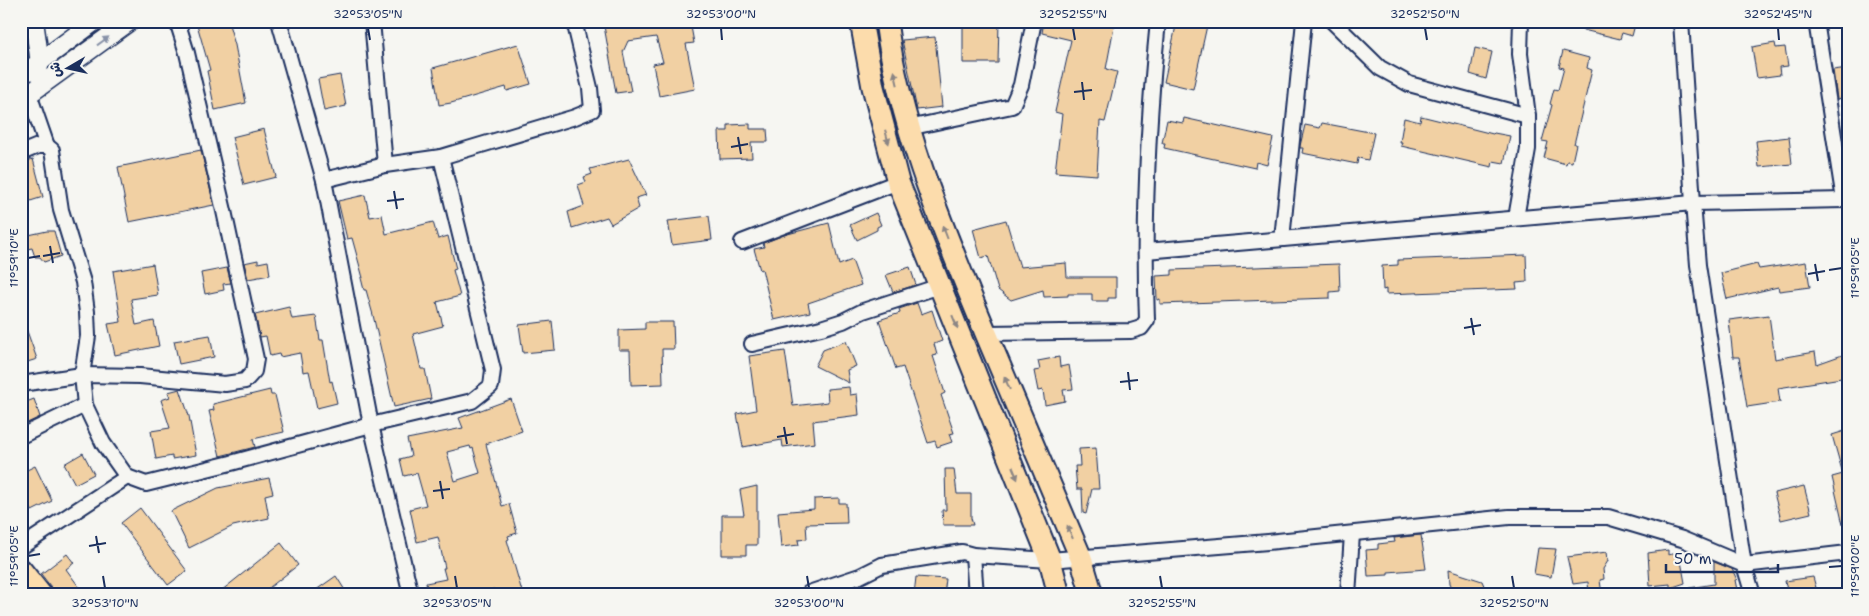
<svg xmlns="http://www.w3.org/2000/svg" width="1869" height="616" font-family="'Shantell Sans','Playpen Sans Arabic',sans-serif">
	<rect width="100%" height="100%" fill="#f6f6f2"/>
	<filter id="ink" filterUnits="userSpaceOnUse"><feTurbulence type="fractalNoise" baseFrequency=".02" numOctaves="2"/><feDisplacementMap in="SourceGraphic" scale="10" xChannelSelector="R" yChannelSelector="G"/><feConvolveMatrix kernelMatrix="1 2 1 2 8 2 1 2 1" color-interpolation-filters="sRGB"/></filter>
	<g filter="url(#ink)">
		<g fill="#f1d0a3" stroke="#1b2f5e" fill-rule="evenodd">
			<path d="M196,21H228L235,45L246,103L215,110L207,71L210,70Z"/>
			<path d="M632,21H690L694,43L686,44L695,89L659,96L653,64L663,62L656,37L628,41L623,52L631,91L616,93L604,26Z"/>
			<path d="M1044,21H1115L1106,69L1117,72L1105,122L1100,121L1097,175L1055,172L1062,114L1055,112L1071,40L1042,33Z"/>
			<path d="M1177,21H1208L1193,89L1164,82Z"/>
			<path d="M1567,21H1636L1632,36L1622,33L1620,39L1567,26Z"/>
			<path d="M963,22H999L998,63H963Z"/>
			<path d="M935,37L942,107L917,110L902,40Z"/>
			<path d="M1775,43L1776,48L1785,47L1788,66L1779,67L1780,75L1757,78L1752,47Z"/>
			<path d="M518,44L531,84L507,91L506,87L451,103L439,105L433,68Z"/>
			<path d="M1475,48L1492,52L1486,79L1470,74Z"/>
			<path d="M1563,51L1589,58L1587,68L1592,70L1574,144H1576L1572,162L1567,161L1566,164L1544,158L1548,142L1542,141L1552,105L1550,104L1554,89L1558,90L1564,68L1559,67Z"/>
			<path d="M1848,68V97L1837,99L1833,70Z"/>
			<path d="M340,75L346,106L324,111L318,79Z"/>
			<path d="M1421,116L1493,134L1494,133L1510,136L1504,163L1493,161L1492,167L1401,146L1402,142H1400L1404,118L1420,122Z"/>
			<path d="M1184,118L1273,138L1267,165L1256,162L1255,168L1164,148L1165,143H1162L1167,120L1183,123Z"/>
			<path d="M1322,123L1374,133L1368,160L1358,158L1357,164L1302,153L1303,148H1300V146L1305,125L1320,128Z"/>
			<path d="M750,124V129H767L768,142H751L752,158L720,159L719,131H728V125Z"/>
			<path d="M264,129L276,177L244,185L232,137Z"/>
			<path d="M1789,137L1792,164L1759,167L1756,141Z"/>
			<path d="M201,150L214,205L129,222L118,167Z"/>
			<path d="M33,159L43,197L21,204V163Z"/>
			<path d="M629,159L646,195L636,198L639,208L611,224L607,217L572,228L568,212L584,206L578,185L586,182L584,177L592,174L590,169Z"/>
			<path d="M365,195L370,217L382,215L386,234L433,222L438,239L448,236L456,269L453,270L460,296L437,302L443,326L413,334L421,369H425L431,399L394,407L373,315L366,290H364L361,278H363L352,238L347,239L338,201Z"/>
			<path d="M876,213L881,225L877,227V230L857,240L850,225Z"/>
			<path d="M709,216L712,240L672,245L668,221Z"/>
			<path d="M1006,220L1020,267L1066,263L1067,277H1116V298H1108V301H1092V294H1068V296L1044,297L1043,290L1011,300L998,290L988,256L981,258L973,229Z"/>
			<path d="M829,223L839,265L852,260L861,285L808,303L810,312L774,320L762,269L760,270L754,249L764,247L763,243L784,235Z"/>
			<path d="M47,231H54L61,256L44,262L40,257H35L32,248L27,249L24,236Z"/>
			<path d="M1526,255L1527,282L1516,283L1517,289L1386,294V289L1383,290L1382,266L1398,265V260Z"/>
			<path d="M258,260V263L268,261L270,275L248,279L244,263Z"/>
			<path d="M1806,262L1810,287L1779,291L1778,287L1727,299L1721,273L1757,264L1759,269Z"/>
			<path d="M153,264L158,295L131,299L136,325L154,321L159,346L115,355L108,324L121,322L113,271Z"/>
			<path d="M1339,264L1340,291L1330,292V298L1160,304V299L1157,300L1156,276L1172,275V270Z"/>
			<path d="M910,267L916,285L893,292L886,275Z"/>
			<path d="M227,268L231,283L223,284L224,290L205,294L201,273Z"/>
			<path d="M917,303L921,314L932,310L942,341L934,344L937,355L933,356L945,393L941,395L954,433L949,434L952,442L937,447L935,441L928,443L903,367L896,369L879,320L900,313L899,309Z"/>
			<path d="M289,307L292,319L316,316L320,340H323L330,382L332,381L337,403L317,408L309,371L303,372L300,353L280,357L279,354L270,356L266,336L260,337L255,315Z"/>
			<path d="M1769,315L1775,359L1815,352L1817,364L1848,353V377L1778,388L1780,402L1747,407L1739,357H1733L1729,320Z"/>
			<path d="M21,320H23L37,359L21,364Z"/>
			<path d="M552,321L555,350L523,353L519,325Z"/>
			<path d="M645,322H673L674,349H662L663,384L631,385L630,350H619V330L645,329Z"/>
			<path d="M210,335L214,357L179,364L174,341Z"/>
			<path d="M846,341L856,366L847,370L849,383L815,366L823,350Z"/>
			<path d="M785,351L793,406L828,402L827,389L849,387L850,395L857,394L859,415L813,421L815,443L783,447L782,440L743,447L737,414L756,410L749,356Z"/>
			<path d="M1059,357L1060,367L1069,365L1073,389L1063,390L1065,401L1045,405L1043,390L1038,391L1034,371L1040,370L1038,361Z"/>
			<path d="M180,389L189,416L196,455L172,459V456L156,459L151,431L170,428L161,400L170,397L168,392Z"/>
			<path d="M270,390L271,395H275L284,432L253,439L255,447L220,456L209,411L214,410L213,404Z"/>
			<path d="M34,399L40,417L21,426V404Z"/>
			<path d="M511,399L522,431L486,444L502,506L509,504L517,533L508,536L509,539L507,540L523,595H495L494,589L469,595H428L426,583L446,579L443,568H445L438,537L417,542L410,509L426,505L417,473L404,476L400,459L411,456L407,439L463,428L459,418ZM470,446L471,449L473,448L480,473L455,481L447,452Z"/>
			<path d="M1848,430V524L1843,525L1832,477L1843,474L1832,435Z"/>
			<path d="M1096,448L1099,489H1092L1086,514L1083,513L1082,489H1077L1075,466H1080L1079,449Z"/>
			<path d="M83,453L94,474L75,484L64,464Z"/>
			<path d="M35,466L52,501L32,511L21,489V473Z"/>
			<path d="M945,469H954L957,494H971V518L973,525H943L942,510H946Z"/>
			<path d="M269,478L273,493L265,495L269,518L233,526L189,548L171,511L218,488Z"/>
			<path d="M757,486V545H746V555H722V515H744L740,490Z"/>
			<path d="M1804,486L1811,513L1781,520L1774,493Z"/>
			<path d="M839,498V503H846L847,523L806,524L807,539L798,540L799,545L781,547L778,512L814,509V499Z"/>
			<path d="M140,508L187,571L168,585L121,523Z"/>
			<path d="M1421,535L1426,569L1388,572V575L1368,576L1366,550L1378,549V544L1395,542L1394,538Z"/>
			<path d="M281,543L298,565L260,595H216Z"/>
			<path d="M1538,548L1556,549L1551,577L1534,574Z"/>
			<path d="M1668,550V555L1677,553V562L1681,561L1685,583L1670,588V584L1650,586L1648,553Z"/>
			<path d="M1607,552L1608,561L1603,569L1604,579L1600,580L1602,595H1589L1588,582L1573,584L1567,557Z"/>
			<path d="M67,554L74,563L66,569L85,595H57L41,574Z"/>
			<path d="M1714,562L1732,569L1737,580H1735L1738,595H1689V588L1714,584Z"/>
			<path d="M1448,570L1482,581L1488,595H1454L1449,584Z"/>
			<path d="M336,576L348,595H309Z"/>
			<path d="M916,577L946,579L944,595H914Z"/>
			<path d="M1813,577L1818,595H1788L1785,581Z"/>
		</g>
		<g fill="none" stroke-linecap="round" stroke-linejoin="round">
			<defs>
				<g id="minor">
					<path d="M279,21L324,180L371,425L411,595"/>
					<path d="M372,21L385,165"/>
					<path d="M1332,21L1380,68L1409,84L1528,116"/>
					<path d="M1816,21L1844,200L1848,202"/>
					<path d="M29,94L47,146"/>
					<path d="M908,128L1012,106L1021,85L1034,21"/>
					<path d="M21,153L38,146H47L52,150L61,210L83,282L87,312L88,336L82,375L85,405L103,443L127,477L146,484L231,463L371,425L472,401L491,386L493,370L441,157"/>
					<path d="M324,180L385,165L441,157L575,117L592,110L590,88L574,21"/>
					<path d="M1516,218L1528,149V116L1520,54L1521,21"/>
					<path d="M1282,239L1304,21"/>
					<path d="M742,242L898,182"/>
					<path d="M1146,251L1693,203L1844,200"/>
					<path d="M986,333L1131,331L1141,328L1147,320C1143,220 1148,120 1158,21"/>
					<path d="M752,344L821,328L843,321L863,311L940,286"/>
					<path d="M21,384L82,375L140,376L225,384L245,381L254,371L256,359L224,211L187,53L177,21"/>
					<path d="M21,436L85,405"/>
					<path d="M21,547L127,477"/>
					<path d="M973,555L976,595"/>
					<path d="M809,593L860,576L882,565L962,552L973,555L1050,560L1268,542L1509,517H1608L1682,539L1744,565L1698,265L1693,203L1681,21"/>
					<path d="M1348,595L1352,534"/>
					<path d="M1753,595L1744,565L1848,553"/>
				</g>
				<g id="tertiary">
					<path d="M34,21L40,63L37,72"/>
					<path d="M21,76L95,21"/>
					<path d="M21,100L130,21"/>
				</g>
				<g id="primary">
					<path d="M861,21L873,87L898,182L1050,560L1059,595"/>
					<path d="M886,21C900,129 944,231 985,331C1017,406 1049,482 1081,558L1092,595"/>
					<path d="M21,570L41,595"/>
				</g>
			</defs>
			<use href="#minor" stroke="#1b2f5e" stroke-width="18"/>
			<use href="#tertiary" stroke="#1b2f5e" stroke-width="21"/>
			<use href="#primary" stroke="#1b2f5e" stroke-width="25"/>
			<use href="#minor" stroke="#f6f6f2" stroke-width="14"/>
			<use href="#tertiary" stroke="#f6f6f2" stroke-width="18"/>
			<use href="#primary" stroke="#fcdcac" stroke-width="21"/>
		</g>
		<defs><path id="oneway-solid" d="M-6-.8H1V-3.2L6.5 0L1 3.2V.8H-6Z" transform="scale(1.25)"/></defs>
		<use fill="#8892a8" href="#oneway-solid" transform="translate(103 41) rotate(-36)"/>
		<g fill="#8c8685">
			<use href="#oneway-solid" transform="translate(896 78) rotate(-103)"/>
			<use href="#oneway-solid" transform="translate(887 137) rotate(75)"/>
			<use href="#oneway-solid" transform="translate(945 232) rotate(-111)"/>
			<use href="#oneway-solid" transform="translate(955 322) rotate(68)"/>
			<use href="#oneway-solid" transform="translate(1007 383) rotate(-113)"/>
			<use href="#oneway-solid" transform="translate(1015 473) rotate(68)"/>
			<use href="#oneway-solid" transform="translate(1070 532) rotate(-113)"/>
		</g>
	</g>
	<path fill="none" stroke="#1b2f5e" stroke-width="2" d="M368,28L370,40M721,28L722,40M1073,28L1075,40M1425,28L1427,40M1778,28L1779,40M1082,82L1084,100M1074,92L1092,90M738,137L741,154M731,147L748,144M394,191L397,209M387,201L404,199M50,246L53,263M43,256L60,253M28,258L40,256M1815,264L1818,281M1829,270L1842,268M1808,274L1825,271M1471,318L1474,335M1464,328L1481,325M1128,372L1130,390M1120,382L1138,380M784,427L787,444M777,437L794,434M440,481L443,499M433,491L450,489M96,536L99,553M89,546L106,543M28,556L40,554M1829,567L1842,566M103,576L105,588M455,576L457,588M807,576L809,588M1160,576L1162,588M1512,576L1514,588"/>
	<rect width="1869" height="616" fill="none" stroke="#f6f6f2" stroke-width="55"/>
	<g transform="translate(68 68) rotate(261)" stroke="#f6f6f2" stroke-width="4" paint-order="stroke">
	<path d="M0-4L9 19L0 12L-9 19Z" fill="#1b2f5e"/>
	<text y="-8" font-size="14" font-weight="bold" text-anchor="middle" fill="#1b2f5e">ش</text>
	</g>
	<path d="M1666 564v8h112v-8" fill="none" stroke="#1b2f5e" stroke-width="2.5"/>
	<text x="1674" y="564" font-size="15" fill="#1b2f5e" stroke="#f6f6f2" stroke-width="4" paint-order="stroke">50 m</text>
	<rect x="28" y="28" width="1814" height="560" fill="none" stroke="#1b2f5e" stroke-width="2"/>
	<g font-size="12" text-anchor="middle" fill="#1b2f5e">
		<text x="368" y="18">32°53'05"N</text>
		<text x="721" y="18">32°53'00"N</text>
		<text x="1073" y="18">32°52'55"N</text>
		<text x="1425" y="18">32°52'50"N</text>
		<text x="1778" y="18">32°52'45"N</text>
		<text transform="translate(14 258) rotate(-90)" y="4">11°59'10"E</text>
		<text transform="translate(1855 268) rotate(-90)" y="4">11°59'05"E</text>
		<text transform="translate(14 556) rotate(-90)" y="4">11°59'05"E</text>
		<text transform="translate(1855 566) rotate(-90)" y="4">11°59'00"E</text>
		<text x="105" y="607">32°53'10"N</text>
		<text x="457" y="607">32°53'05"N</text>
		<text x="809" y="607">32°53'00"N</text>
		<text x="1162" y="607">32°52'55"N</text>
		<text x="1514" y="607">32°52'50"N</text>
	</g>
</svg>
